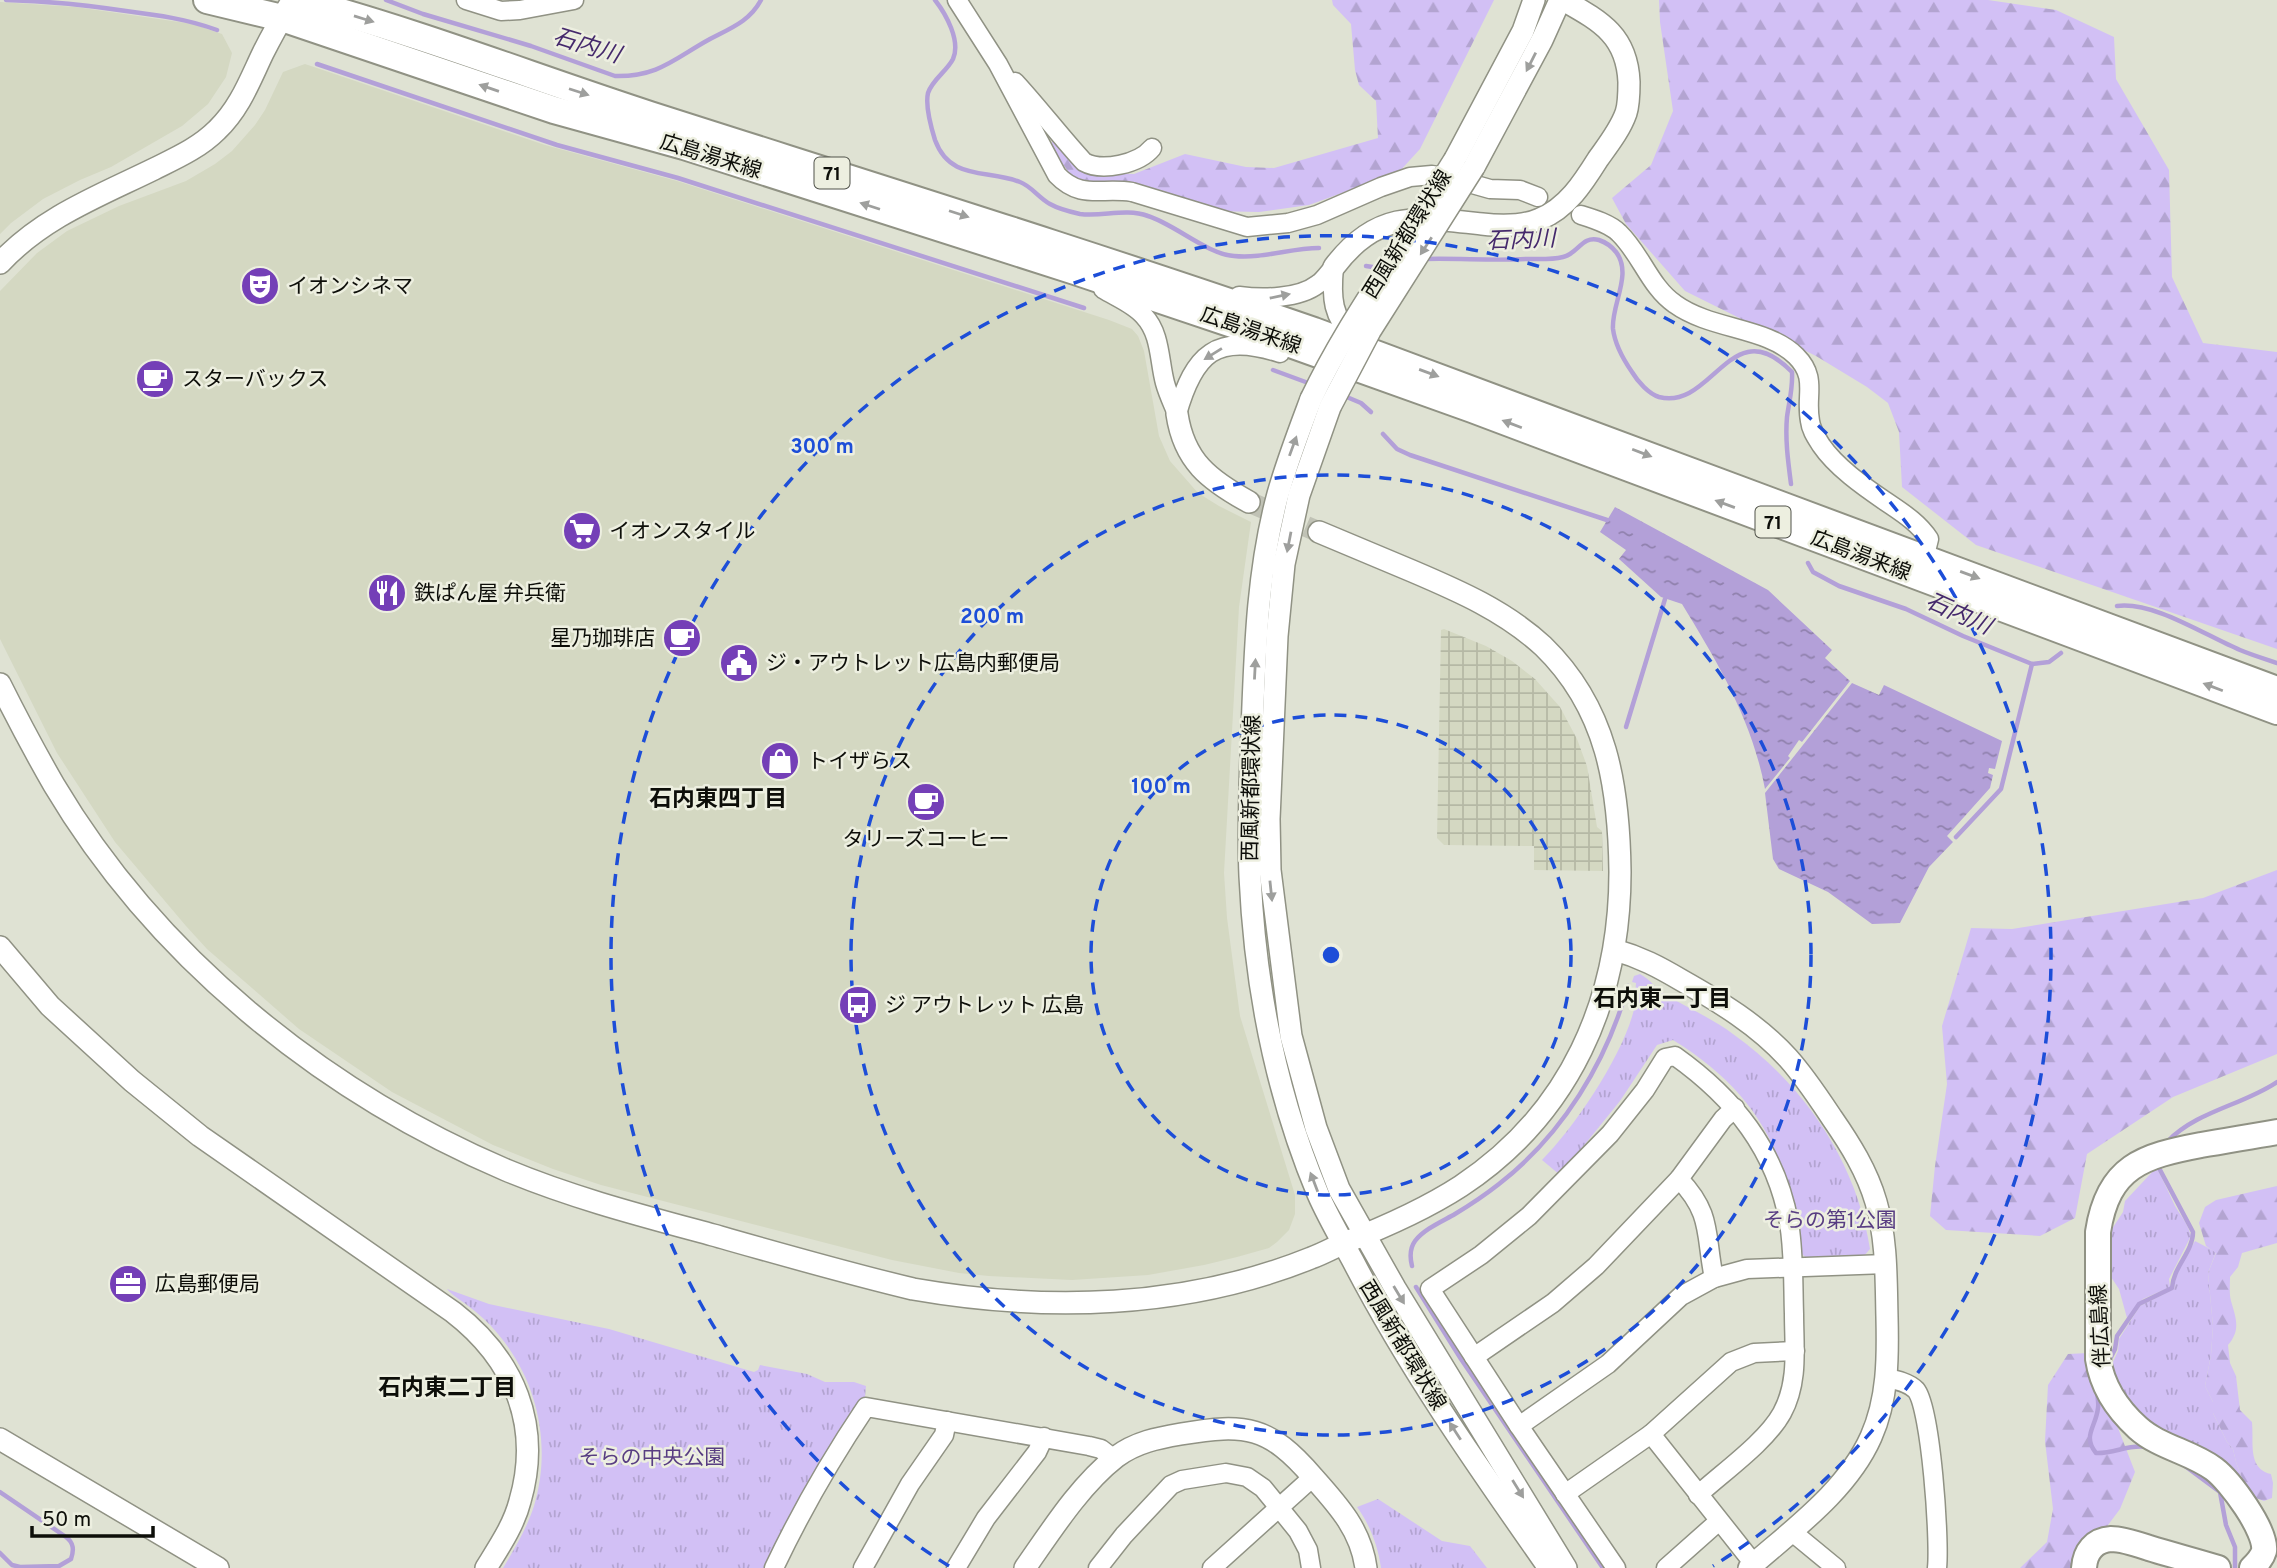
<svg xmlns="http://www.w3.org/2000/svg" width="2277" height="1568" font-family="Overpass,'Noto Sans JP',sans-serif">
	<defs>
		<pattern id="industrial-grid" width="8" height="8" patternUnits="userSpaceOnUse" patternTransform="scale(1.75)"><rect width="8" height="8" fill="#d4d8c2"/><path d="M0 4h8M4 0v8" fill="none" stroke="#b5b8a5"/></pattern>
		<pattern id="grass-tufts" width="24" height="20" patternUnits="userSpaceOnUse" patternTransform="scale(1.75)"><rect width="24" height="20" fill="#d2c0f5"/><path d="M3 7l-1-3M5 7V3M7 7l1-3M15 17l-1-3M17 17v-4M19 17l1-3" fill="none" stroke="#b3a4d1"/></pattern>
		<pattern id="forest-firs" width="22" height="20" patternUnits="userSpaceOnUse" patternTransform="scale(1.75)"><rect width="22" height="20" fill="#d2c0f5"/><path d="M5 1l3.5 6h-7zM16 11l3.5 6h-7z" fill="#b3a4d1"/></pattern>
		<pattern id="water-ripples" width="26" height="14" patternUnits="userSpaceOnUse" patternTransform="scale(1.75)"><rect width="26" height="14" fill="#b3a0d8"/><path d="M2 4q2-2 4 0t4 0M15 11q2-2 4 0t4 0" fill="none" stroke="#9081ad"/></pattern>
	</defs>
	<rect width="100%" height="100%" fill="#dfe2d3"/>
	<g fill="#d4d8c2">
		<path d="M0,2L76,7L193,24L222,34L232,53L226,77L208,104L182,126L111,167L80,180L43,199L11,223L0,234Z"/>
		<path d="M305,64L545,145L677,181L1109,320L1132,329L1138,336L1144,351L1159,436L1170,461L1198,493L1219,506L1251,522L1239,607L1224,873L1227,918L1240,1016L1295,1195V1214L1289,1230L1277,1242L1269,1248L1237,1257L1204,1265L1148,1275L1072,1280L989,1276L959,1273L892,1260L601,1185L553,1169L493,1145L392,1092L299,1029L207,949L186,926L115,842L57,753L0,639V291L37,253L67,231L119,206L186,181L215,164L232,151L255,125L265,110L283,72Z"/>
	</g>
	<path fill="url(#industrial-grid)" d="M1444,629L1486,646L1512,661L1535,679L1560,707L1577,739L1587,766L1597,827L1602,831L1603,871L1534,870V846L1444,845L1437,838L1441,630Z"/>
	<g fill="url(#grass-tufts)">
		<path d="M1640,974C1650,979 1657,990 1668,996C1690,1009 1713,1019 1733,1034C1804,1084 1857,1163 1870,1249L1863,1257L1808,1259L1798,1251C1791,1155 1756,1091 1673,1040L1657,1045L1620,1101L1560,1175L1542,1160C1575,1127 1626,1051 1635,1005C1636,998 1635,990 1636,983L1632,982L1634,976Z"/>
		<path d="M2155,1169H2157C2164,1181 2169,1194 2175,1206C2181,1216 2188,1224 2191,1236L2169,1279L2170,1287L2143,1299L2127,1318L2119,1289L2107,1271V1254L2111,1248L2112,1229L2123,1212L2125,1201Z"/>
		<path d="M2195,1241L2216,1252L2208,1273L2213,1326L2211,1355L2205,1386L2213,1402V1413L2227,1442L2233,1449L2236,1462L2245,1486L2150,1428L2107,1375L2118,1351L2119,1339L2140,1306L2174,1289L2176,1275Z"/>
		<path d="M447,1289L489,1304L609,1329L754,1372L758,1370L760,1365L807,1374L825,1382H854L866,1386L865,1397L769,1568H503C515,1548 527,1528 534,1506C552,1446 538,1381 498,1334C489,1323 479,1314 467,1305C460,1300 451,1294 447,1289Z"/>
		<path d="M1378,1499L1442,1541L1470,1546L1487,1568H1381C1378,1546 1370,1525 1357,1507Z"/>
	</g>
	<g fill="url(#forest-firs)">
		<path d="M1332,0H1494L1420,149L1399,172L1309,205L1259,212L1213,211L1075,181L1052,149V137L1098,173L1134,174L1185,154L1246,167L1274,168L1378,138L1376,101L1359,85L1355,70L1351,24L1333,5Z"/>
		<path d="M1659,0H1988L2056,10L2114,37L2116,79L2169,170L2172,277L2203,343L2277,352V649L1976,545L1902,487L1899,432L1888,403L1867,387L1816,356L1685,291L1626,224L1612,198L1651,165L1673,111L1660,22Z"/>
		<path d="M2277,870V1054L2173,1097L2087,1154L2075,1218L2040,1236L1946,1230L1930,1216L1935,1166L1947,1084L1942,1026L1971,928L2012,929L2203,898Z"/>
		<path d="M2277,1186V1243L2242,1253L2238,1267L2230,1277C2230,1285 2229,1293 2231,1301C2236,1318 2241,1330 2228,1345L2230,1363L2236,1376L2240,1410L2252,1422C2254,1443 2247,1468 2271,1474L2273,1483L2272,1498L2264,1501L2253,1497L2245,1486L2236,1462L2233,1449L2227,1442L2213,1413V1402L2205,1386L2211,1355L2213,1326L2208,1273L2216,1253L2206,1246L2199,1223L2205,1207L2216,1200Z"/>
		<path d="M2089,1353L2135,1472L2120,1509L2076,1568H2020L2047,1542L2053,1509L2045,1441L2048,1385L2068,1354Z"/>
	</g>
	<g fill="url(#water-ripples)">
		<path d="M1615,507L1768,590L1832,650L1825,658L1850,681L1802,742L1799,740L1788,756L1790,758L1765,789C1752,720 1718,663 1682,604L1661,597L1619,559L1626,550L1600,532Z"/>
		<path d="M1852,683L1879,695L1884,685L2002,741L1995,769L1989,768L1988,773L1993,775L1990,788L1947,836L1953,842L1929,867L1900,923L1872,924L1828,892L1779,869L1773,859L1765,793Z"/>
	</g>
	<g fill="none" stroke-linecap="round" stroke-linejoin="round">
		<g stroke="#b3a0d8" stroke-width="4.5">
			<path d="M6,0C46,1 86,5 126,11C157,15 187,19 217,30"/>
			<path d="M386,0L423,14L531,46L615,76C659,77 675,58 710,39C731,28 750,21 761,0"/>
			<path d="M935,0C946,14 961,41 953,59C947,71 932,80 928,93C925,106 931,127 935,140C950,181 987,169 1020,182C1031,186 1039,198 1050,204C1057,208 1071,212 1080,214C1103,217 1125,208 1148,216C1176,225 1207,254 1234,256C1262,259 1291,248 1319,248"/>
			<path d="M317,64L557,145L678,178L1084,308"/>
			<path d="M1425,259C1459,258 1492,261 1526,259C1538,259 1551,260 1563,257C1578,254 1582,235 1599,240C1605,242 1612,247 1616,252C1633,274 1611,305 1613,329C1615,345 1623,359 1632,372C1638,382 1649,394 1659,397C1713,411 1731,309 1792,372C1793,388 1789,402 1787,417C1785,439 1788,461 1791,484"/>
			<path d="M1366,266L1379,268"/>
			<path d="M1273,370L1311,384"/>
			<path d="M1342,395L1361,403L1371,412"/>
			<path d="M1383,434L1397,449L1410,455L1607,520"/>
			<path d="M1808,563L1813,572L1839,586L1906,609L1963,636L2032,664L2049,662L2061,653"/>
			<path d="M2117,606C2154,601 2206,636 2240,650C2252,655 2265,659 2277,663"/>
			<path d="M1626,727L1665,599"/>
			<path d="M1956,837L2001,789L2032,664"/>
			<path d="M2168,1141C2197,1111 2243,1105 2277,1082"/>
			<path d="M1412,1266C1410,1258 1410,1248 1415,1241C1424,1229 1443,1221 1455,1214C1470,1205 1485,1195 1499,1184C1563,1134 1606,1063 1628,986"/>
			<path d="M1416,1287L1461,1359L1603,1568"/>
			<path d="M2111,1357L2115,1349L2117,1336L2139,1304L2172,1288C2173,1267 2193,1252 2193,1232L2159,1168L2160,1163"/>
			<path d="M2097,1390C2097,1396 2099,1403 2098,1408C2096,1427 2082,1436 2096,1453C2113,1454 2129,1444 2146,1447"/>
			<path d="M2185,1466L2220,1492L2226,1525L2235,1547V1568"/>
			<path d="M0,1492L66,1537C74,1543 74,1550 71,1559L59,1566L20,1567L12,1565L0,1553"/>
		</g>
		<path stroke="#c0c2b5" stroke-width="21" stroke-dasharray="21 10" stroke-linecap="butt" d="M1249,502L1319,532"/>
		<defs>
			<g id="minor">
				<path d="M466,0L501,11L520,10L574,0"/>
				<path d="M957,0L998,64L1057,175C1081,200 1101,187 1132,192L1247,227L1288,223L1317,215L1381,187L1410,177L1432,175L1451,178L1490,189L1520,190L1538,197"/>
				<path d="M1015,82C1039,108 1060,136 1084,162C1102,172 1139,164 1152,148"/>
				<path d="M1581,215C1594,219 1610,224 1619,233C1641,254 1650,287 1675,304C1711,330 1767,327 1796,356C1818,378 1805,395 1810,421C1811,430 1816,437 1821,445C1836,467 1863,486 1885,501C1901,512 1918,522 1929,539L1922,567"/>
				<path d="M1334,267C1331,298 1332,317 1355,340"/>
				<path d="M1103,289C1116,297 1134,304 1144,316C1161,334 1159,361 1165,383C1168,394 1173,404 1177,414"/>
				<path d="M1239,296C1262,299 1299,299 1318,284C1324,280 1329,272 1334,267"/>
				<path d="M1177,414C1194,354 1216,332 1280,353"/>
				<path d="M1679,1179C1713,1214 1705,1236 1714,1278"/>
				<path d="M1474,1357L1553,1303L1596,1266L1679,1179L1723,1119L1735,1108"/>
				<path d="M1886,1378C1896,1380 1908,1382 1916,1390C1931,1408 1940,1541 1937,1568"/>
				<path d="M1519,1426L1608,1364L1681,1296L1714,1278L1747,1269L1886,1264"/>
				<path d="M1565,1494L1651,1434"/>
				<path d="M1791,1531L1836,1568"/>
				<path d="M1754,1564L1651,1434L1731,1362L1754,1353L1795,1351"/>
				<path d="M774,1568C801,1511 831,1459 866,1407L1089,1446L1101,1449L1114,1459"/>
				<path d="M863,1568L910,1484L944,1435L947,1421"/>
				<path d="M956,1568L986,1518L1037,1452L1044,1437"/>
				<path d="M1098,1568L1124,1535L1171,1485L1182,1480L1226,1473L1247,1477L1263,1488L1298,1531L1308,1550L1311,1568"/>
				<path d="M1212,1568L1313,1477"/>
				<path d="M1616,1568L1519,1426L1430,1289L1481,1255L1529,1216L1610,1134L1645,1090L1665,1058L1675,1056C1734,1098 1776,1150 1789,1223C1794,1252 1793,1284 1794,1314C1794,1347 1799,1382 1782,1413C1766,1442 1723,1472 1698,1495"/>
				<path d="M1666,1568L1719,1521"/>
			</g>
			<g id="tertiary">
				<path d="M1455,159L1523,31L1534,0"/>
				<path d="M1474,167L1542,40L1560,0"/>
				<path d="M0,263C43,217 99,196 154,169C176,158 199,148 217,130C240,108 250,80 263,53C271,37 280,21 289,6"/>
				<path d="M1334,267C1377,210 1417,217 1482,224C1501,226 1522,227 1540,219C1567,208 1583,183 1598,159C1608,145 1620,130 1626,113C1629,104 1629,92 1629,82C1627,35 1600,21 1563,0"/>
				<path d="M1311,399C1299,431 1287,462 1278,494C1257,571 1255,652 1252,731C1250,779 1248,828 1250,876C1255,984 1276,1094 1318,1194C1328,1217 1341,1239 1353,1261C1409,1369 1479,1468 1549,1568"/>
				<path d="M1330,407L1299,495L1284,564L1277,636L1269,819L1270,870L1291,1036L1316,1128L1339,1189L1395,1288L1566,1568"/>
				<path d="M1177,414C1184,461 1209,480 1249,502"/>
				<path d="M0,684C17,718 35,752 54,785C156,957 323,1092 506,1170C573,1198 643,1216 713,1235C780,1254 846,1273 913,1289C1045,1312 1185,1309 1311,1258C1322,1254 1333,1248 1344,1243C1385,1227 1424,1210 1461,1186C1570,1114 1620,1000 1620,872C1619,786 1607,708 1543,646C1505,611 1459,591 1412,571C1381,558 1350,545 1319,532"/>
				<path d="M0,947L50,1006L132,1081L200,1136L453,1312C514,1359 542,1425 520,1501C514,1525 499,1547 486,1568"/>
				<path d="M1615,950C1640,957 1659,967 1681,980C1720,1002 1758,1025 1788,1058C1805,1077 1818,1097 1832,1118C1850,1144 1867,1171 1876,1202C1887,1240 1886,1279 1887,1317C1888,1358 1888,1399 1871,1437C1847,1491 1792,1530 1749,1568"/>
				<path d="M0,1439L218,1568"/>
				<path d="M1025,1568C1051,1531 1080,1485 1116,1457C1136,1442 1158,1438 1181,1434C1246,1423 1269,1426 1313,1477C1338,1505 1361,1530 1366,1568"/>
			</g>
			<g id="secondary">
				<path d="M2084,1568C2085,1552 2094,1540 2111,1539C2123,1539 2137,1544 2149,1548C2172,1555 2195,1561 2218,1568"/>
				<path d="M2252,1568C2257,1563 2262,1558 2264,1551C2267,1531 2230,1481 2214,1469C2191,1452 2159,1447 2138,1428C2117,1409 2102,1386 2098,1359V1232C2108,1166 2143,1156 2201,1145C2226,1141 2252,1136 2277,1132"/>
			</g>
			<g id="primary">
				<path d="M207,0L282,18L554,110L684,146L1075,271L1268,336L1472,409L2277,711"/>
				<path d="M298,0C418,32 533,77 650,115C872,186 1094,255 1314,331L2277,690"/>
			</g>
		</defs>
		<use href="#minor" stroke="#909284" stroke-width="21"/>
		<use href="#tertiary" stroke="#909284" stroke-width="24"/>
		<use href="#secondary" stroke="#909284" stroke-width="28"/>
		<use href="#primary" stroke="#909284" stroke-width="30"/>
		<use href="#minor" stroke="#fff" stroke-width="18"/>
		<use href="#tertiary" stroke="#fff" stroke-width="21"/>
		<use href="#secondary" stroke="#fff" stroke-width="24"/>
		<use href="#primary" stroke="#fff" stroke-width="26"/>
		<defs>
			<g id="tertiary-bridge">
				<path d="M1311,399C1340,338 1377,285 1413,228C1427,206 1440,182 1455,159"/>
				<path d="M1330,407L1370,331L1474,167"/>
			</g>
		</defs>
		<use href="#tertiary-bridge" stroke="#909284" stroke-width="24" stroke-linecap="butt"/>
		<use href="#tertiary-bridge" stroke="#fff" stroke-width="21"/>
	</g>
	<defs><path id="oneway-solid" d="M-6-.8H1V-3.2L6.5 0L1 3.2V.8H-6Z" transform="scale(1.75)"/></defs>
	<g fill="#9e9f9d">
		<use href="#oneway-solid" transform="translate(364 19) rotate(17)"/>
		<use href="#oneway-solid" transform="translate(1531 62) rotate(117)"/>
		<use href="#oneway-solid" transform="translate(489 88) rotate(-161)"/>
		<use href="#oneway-solid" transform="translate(579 92) rotate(18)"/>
		<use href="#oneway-solid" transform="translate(870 206) rotate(-162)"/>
		<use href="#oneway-solid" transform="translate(959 214) rotate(18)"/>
		<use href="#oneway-solid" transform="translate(1426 246) rotate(123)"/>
		<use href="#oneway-solid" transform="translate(1280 296) rotate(-12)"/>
		<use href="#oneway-solid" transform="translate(1213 354) rotate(148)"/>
		<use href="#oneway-solid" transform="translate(1429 373) rotate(20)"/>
		<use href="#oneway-solid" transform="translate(1512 424) rotate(-159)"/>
		<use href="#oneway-solid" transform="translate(1293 446) rotate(-70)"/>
		<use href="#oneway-solid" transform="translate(1642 453) rotate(21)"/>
		<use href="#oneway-solid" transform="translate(1725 504) rotate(-160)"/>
		<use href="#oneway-solid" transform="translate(1289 542) rotate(101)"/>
		<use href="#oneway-solid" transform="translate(1970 575) rotate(20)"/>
		<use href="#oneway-solid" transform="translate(1255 669) rotate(-87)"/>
		<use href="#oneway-solid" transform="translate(2213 687) rotate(-159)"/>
		<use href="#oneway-solid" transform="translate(1271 891) rotate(84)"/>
		<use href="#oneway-solid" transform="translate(1314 1182) rotate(-111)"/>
		<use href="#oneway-solid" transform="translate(1399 1295) rotate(59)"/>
		<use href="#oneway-solid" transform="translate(1455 1431) rotate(-123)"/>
		<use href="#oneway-solid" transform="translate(1518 1489) rotate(58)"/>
	</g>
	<g fill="none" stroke="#1d4ed8" stroke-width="3.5" stroke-dasharray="12 9">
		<circle cx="1331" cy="955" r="240"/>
		<circle cx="1331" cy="955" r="480"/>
		<path d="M949 1566A720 720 0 1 1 1713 1566"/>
	</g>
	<defs>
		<symbol id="theatre-disc" viewBox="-11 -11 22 22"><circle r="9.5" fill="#743fb7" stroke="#edefe0"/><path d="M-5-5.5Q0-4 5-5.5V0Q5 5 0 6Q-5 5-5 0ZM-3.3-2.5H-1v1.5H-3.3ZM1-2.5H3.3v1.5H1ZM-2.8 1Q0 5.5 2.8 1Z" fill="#fff"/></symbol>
		<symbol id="cafe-disc" viewBox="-11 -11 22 22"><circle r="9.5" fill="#743fb7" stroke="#edefe0"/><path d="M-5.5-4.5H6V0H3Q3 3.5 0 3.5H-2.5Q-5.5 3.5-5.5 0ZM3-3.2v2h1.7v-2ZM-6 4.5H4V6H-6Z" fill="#fff"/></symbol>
		<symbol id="supermarket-disc" viewBox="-11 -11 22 22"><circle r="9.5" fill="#743fb7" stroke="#edefe0"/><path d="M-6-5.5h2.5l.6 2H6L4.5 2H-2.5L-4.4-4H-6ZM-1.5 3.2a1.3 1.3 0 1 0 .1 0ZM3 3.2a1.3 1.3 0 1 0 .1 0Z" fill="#fff"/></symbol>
		<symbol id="restaurant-disc" viewBox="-11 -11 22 22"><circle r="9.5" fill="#743fb7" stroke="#edefe0"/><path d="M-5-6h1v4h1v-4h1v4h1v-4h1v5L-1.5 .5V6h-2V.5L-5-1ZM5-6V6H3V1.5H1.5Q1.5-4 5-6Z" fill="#fff"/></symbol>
		<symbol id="civic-disc" viewBox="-11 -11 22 22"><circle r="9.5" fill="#743fb7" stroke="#edefe0"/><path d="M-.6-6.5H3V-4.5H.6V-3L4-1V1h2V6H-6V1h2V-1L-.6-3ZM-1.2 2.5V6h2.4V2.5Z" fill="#fff"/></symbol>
		<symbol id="shop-disc" viewBox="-11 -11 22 22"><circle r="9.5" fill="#743fb7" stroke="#edefe0"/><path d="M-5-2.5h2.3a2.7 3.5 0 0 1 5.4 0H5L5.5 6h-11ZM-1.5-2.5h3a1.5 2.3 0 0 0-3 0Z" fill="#fff"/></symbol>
		<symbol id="bus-disc" viewBox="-11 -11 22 22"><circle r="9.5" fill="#743fb7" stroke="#edefe0"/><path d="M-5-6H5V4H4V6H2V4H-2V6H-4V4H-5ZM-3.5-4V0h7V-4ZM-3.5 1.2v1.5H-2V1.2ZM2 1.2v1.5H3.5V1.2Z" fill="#fff"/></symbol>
		<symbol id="office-disc" viewBox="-11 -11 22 22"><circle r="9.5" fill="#743fb7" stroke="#edefe0"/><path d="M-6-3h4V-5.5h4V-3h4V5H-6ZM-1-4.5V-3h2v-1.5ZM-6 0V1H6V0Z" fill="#fff"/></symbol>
	</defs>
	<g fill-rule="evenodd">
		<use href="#theatre-disc" x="238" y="264" width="44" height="44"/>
		<use href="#cafe-disc" x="133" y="357" width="44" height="44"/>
		<use href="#supermarket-disc" x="560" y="509" width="44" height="44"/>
		<use href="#restaurant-disc" x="365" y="571" width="44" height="44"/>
		<use href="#cafe-disc" x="660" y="616" width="44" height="44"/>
		<use href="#civic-disc" x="717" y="641" width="44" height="44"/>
		<use href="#shop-disc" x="758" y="739" width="44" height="44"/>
		<use href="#cafe-disc" x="904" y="780" width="44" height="44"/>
		<use href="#bus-disc" x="836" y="983" width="44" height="44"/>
		<use href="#office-disc" x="106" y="1262" width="44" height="44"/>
	</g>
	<g text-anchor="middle" stroke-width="5" stroke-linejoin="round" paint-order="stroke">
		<g fill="#edefe0" stroke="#50524a" stroke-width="2">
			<rect x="814.5" y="157.5" width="35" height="31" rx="5"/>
			<rect x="1755.5" y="506.5" width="35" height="31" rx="5"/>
		</g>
		<g font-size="19" font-weight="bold" fill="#0d0e09">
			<text x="832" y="180">71</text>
			<text x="1773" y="529">71</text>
		</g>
		<g font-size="21" fill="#0d0e09" stroke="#edefe0">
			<text transform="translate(711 156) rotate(17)" y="7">広島湯来線</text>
			<text transform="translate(1407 234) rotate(-58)" y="7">西風新都環状線</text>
			<text transform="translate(1251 330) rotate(19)" y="7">広島湯来線</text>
			<text transform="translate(1861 555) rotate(21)" y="7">広島湯来線</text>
			<text transform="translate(1251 788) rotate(-89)" y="7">西風新都環状線</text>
			<text transform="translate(2100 1326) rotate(-93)" y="7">伴広島線</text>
			<text transform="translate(1403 1345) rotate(59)" y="7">西風新都環状線</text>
		</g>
		<g font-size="21" fill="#0d0e09" stroke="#edefe0" text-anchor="start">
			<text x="287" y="293">イオンシネマ</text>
			<text x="182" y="386">スターバックス</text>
			<text x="609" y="538">イオンスタイル</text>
			<text x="414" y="600">鉄ぱん屋 弁兵衛</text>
			<text x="655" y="645" text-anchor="end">星乃珈琲店</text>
			<text x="766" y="670">ジ・アウトレット広島内郵便局</text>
			<text x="807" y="768">トイザらス</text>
			<text x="926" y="846" text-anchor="middle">タリーズコーヒー</text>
			<text x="885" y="1012">ジ アウトレット 広島</text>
			<text x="155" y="1291">広島郵便局</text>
		</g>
		<g font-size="21" fill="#583d82" stroke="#edefe0">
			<text x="1830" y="1227">そらの第1公園</text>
			<text x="652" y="1464">そらの中央公園</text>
		</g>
		<g font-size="23" font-style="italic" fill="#45296c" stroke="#edefe0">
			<text transform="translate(587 45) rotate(17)" y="8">石内川</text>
			<text transform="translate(1521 239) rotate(-2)" y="8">石内川</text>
			<text transform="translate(1959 613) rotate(24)" y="8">石内川</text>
		</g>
		<g font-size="23" font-weight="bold" fill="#0d0e09" stroke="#edefe0">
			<text x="718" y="806">石内東四丁目</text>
			<text x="1662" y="1006">石内東一丁目</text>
			<text x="447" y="1395">石内東二丁目</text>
		</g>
	</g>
	<circle cx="1331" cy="955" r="10" fill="#1d4ed8" stroke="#edefe0" stroke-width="3.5"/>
	<g font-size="21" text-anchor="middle" font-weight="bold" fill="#1d4ed8" stroke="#edefe0" stroke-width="5" stroke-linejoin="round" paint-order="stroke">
		<text x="822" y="453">300 m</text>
		<text x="992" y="623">200 m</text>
		<text x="1161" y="793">100 m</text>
	</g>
	<path d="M32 1526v10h121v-10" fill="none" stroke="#0d0e09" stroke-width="3.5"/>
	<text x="42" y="1526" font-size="21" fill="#0d0e09" stroke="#edefe0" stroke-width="5" paint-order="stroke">50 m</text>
</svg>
